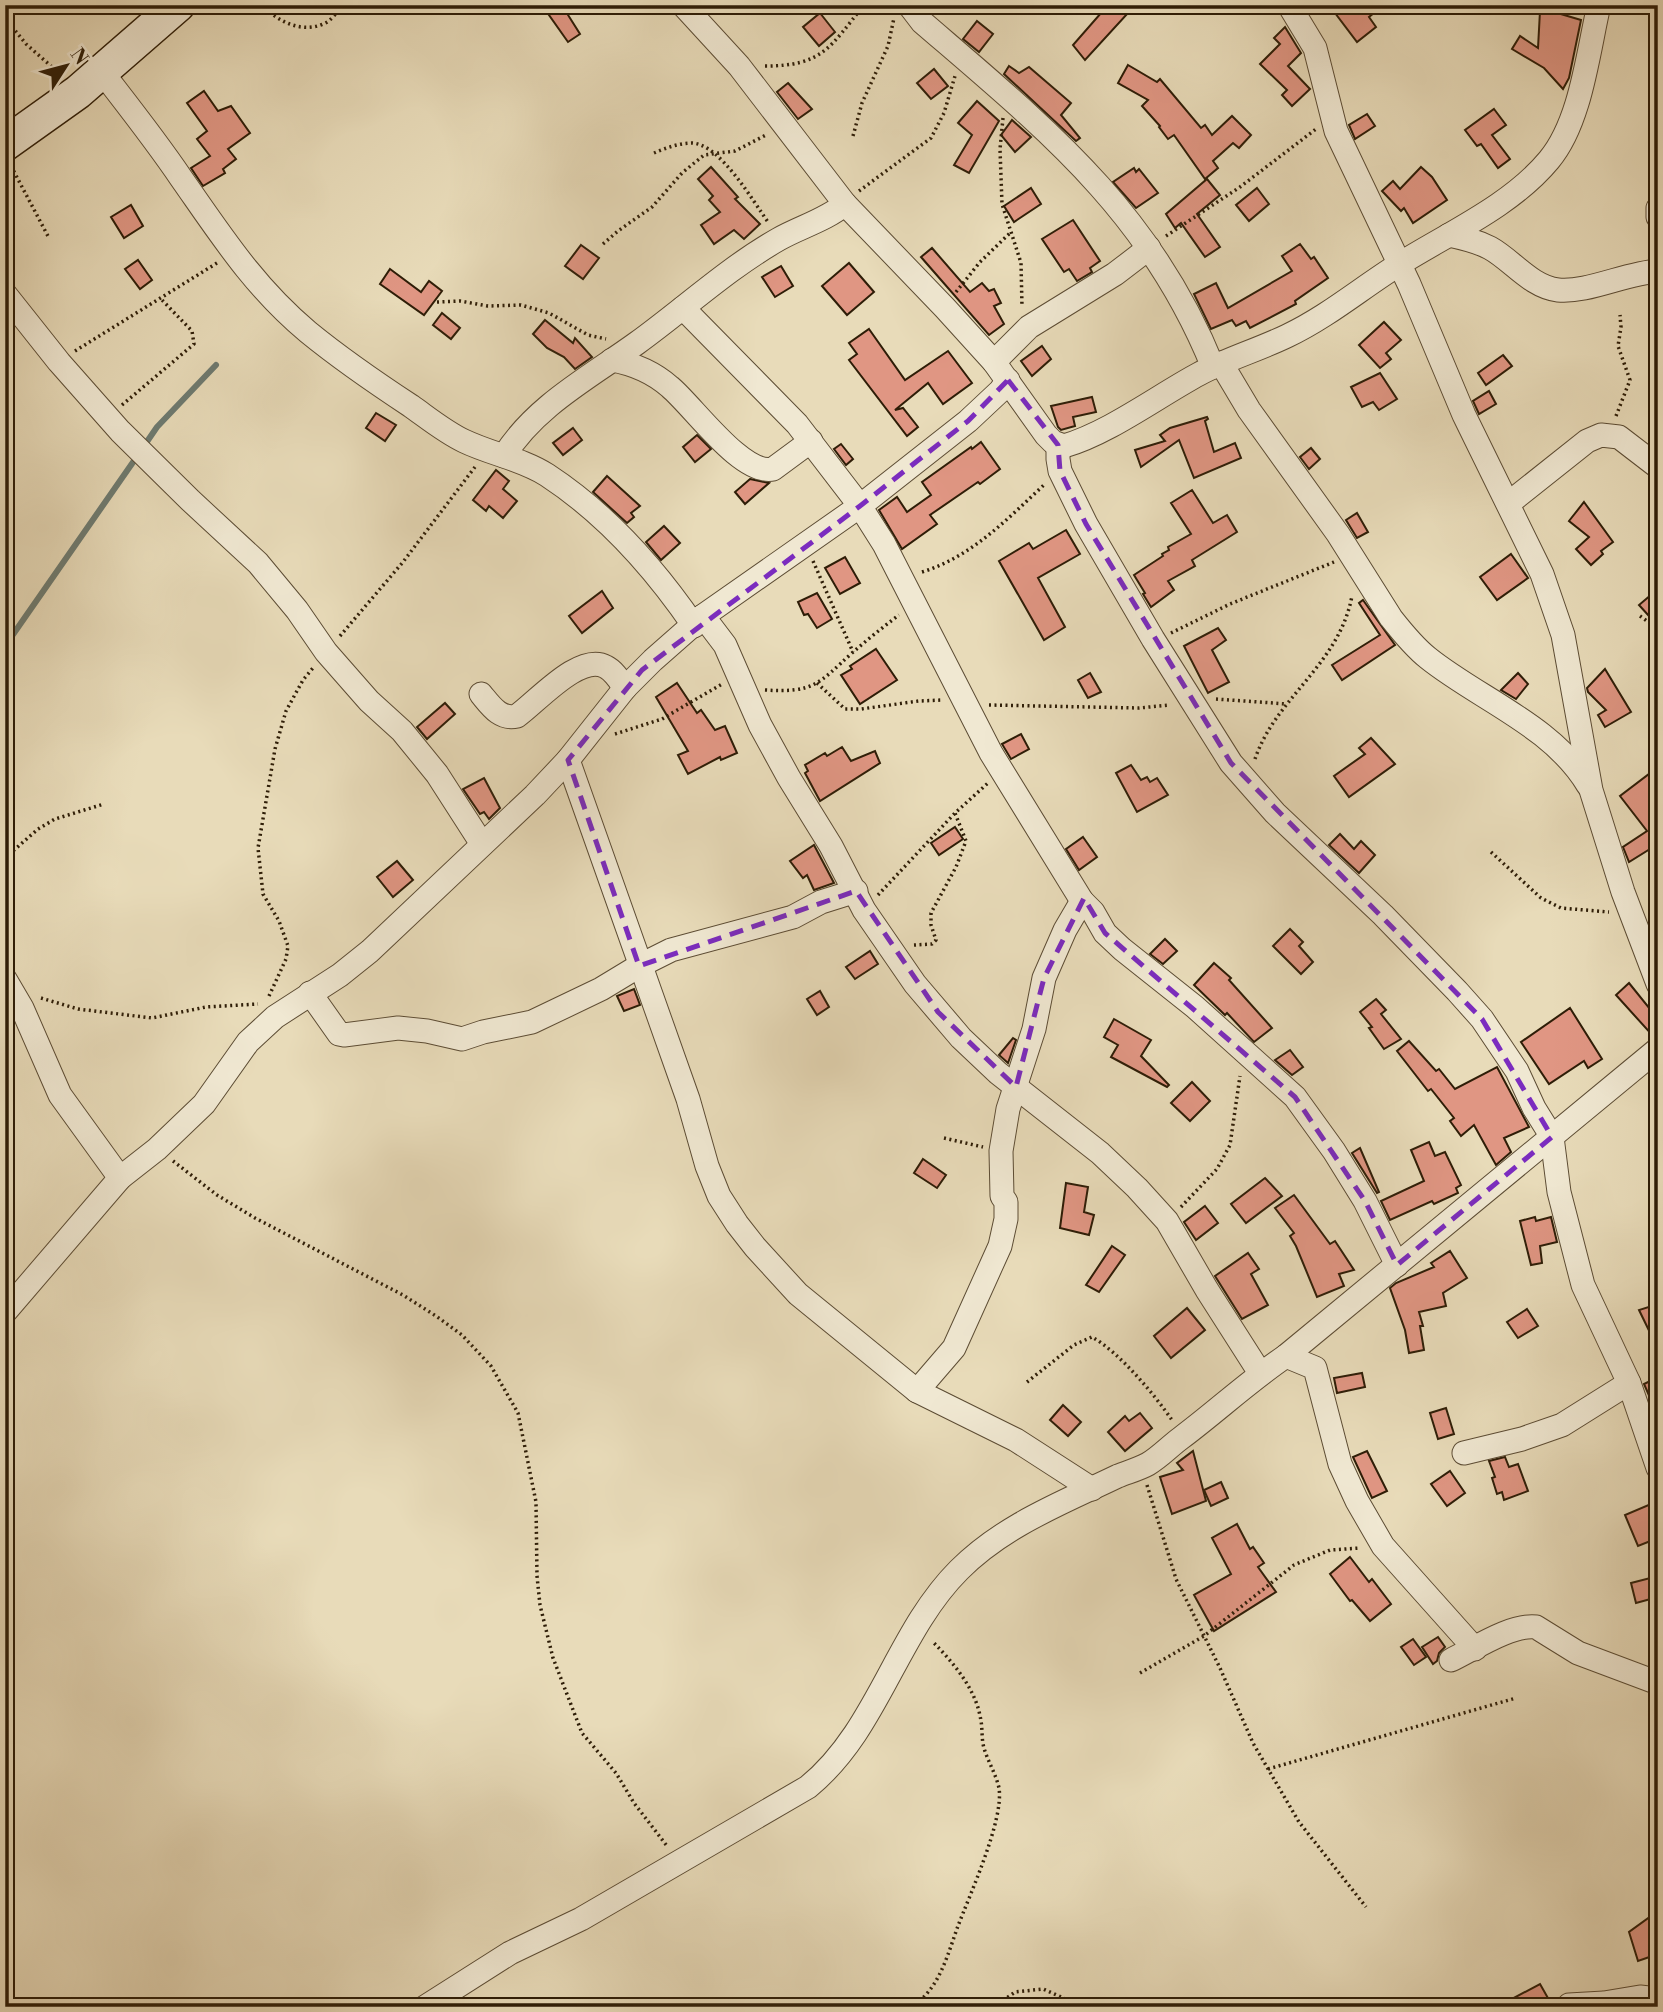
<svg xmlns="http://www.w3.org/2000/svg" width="1663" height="2012" font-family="'Libre Bodoni',serif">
	<rect width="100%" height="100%" fill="#e8dbb9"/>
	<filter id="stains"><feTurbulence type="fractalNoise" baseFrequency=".00286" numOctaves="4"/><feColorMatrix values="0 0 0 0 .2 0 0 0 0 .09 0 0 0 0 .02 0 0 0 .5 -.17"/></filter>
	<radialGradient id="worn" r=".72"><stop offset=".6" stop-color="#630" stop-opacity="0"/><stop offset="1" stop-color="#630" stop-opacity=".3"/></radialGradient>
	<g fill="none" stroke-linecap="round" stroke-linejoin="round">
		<g stroke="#6e7b71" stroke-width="6">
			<path d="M144,446L157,427L216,365"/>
			<path d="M5,646L138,455"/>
		</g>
	</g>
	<g fill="#e09683" stroke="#2e1d07" stroke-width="2">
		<path d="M1108,5H1121L1128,13L1085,60L1073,45Z"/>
		<path d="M1329,5H1384L1369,17L1376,27L1357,42Z"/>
		<path d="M563,7L580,34L568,42L549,15Z"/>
		<path d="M1540,11L1554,12L1581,20L1569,78L1563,89L1544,68L1512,49L1520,36L1538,48Z"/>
		<path d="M820,13L835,32L819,46L803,27Z"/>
		<path d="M977,21L993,34L979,52L963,39Z"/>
		<path d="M1285,27L1301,53L1288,66L1310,89L1292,106L1282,95L1287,90L1260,64L1280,44L1274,38Z"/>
		<path d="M1128,65L1157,82L1160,79L1201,128L1205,125L1212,135L1232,116L1251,135L1239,148L1233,143L1213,161L1218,168L1205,179L1174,135L1168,139L1159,127L1160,126L1142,106L1148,100L1118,83Z"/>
		<path d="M1009,66L1019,73L1029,67L1071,103L1061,115L1080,138L1076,141L1004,74Z"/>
		<path d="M934,69L948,86L931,99L917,83Z"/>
		<path d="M788,83L812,109L798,119L777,92Z"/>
		<path d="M204,91L218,111L231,106L250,133L228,149L236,159L223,169L225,173L203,186L191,168L210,156L197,139L207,131L187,103Z"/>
		<path d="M977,101L999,121L969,173L954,165L972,135L958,123Z"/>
		<path d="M1494,109L1506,125L1492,135L1510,159L1498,168L1481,144L1477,146L1465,130Z"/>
		<path d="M1367,114L1375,126L1355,139L1349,125Z"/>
		<path d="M1012,120L1031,137L1015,152L1001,135Z"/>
		<path d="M711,167L738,197L735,199L760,224L744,239L734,230L714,244L701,225L720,212L709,200L713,196L698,179Z"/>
		<path d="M1421,167L1432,177L1447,200L1413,223L1404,208L1401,211L1382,191L1393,181L1400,189Z"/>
		<path d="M1134,168L1136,172L1139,169L1158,193L1136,208L1113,182Z"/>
		<path d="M1207,179L1220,195L1197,214L1220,247L1205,257L1181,223L1175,228L1166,214Z"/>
		<path d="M1031,188L1041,204L1014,222L1004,206Z"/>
		<path d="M1257,188L1269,204L1249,221L1236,205Z"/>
		<path d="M131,205L143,226L124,238L111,217Z"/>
		<path d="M1073,220L1100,261L1090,268L1092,272L1077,281L1069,269L1064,272L1042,239Z"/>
		<path d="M1300,244L1311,259L1314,257L1328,278L1295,301L1296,304L1250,328L1246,321L1236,326L1232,320L1211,329L1194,294L1216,283L1228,308L1292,271L1282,256Z"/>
		<path d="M581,245L599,258L583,279L565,266Z"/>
		<path d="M932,248L970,292L982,283L989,291L994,289L1001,303L994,306L1004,324L989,335L921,257Z"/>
		<path d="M138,260L152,280L140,289L125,269Z"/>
		<path d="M849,263L874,292L847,315L822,286Z"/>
		<path d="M781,266L793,286L775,297L762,277Z"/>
		<path d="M390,269L421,292L429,281L442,291L424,315L380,284Z"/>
		<path d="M442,313L460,328L451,339L433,325Z"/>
		<path d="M545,320L573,343L575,338L592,357L575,369L564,357L547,348L533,334Z"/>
		<path d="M1384,322L1401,340L1386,353L1391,359L1380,368L1359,345Z"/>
		<path d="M869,329L905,380L948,351L972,383L943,404L928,383L895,410L903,408L918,427L907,436L849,360L857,354L849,343Z"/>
		<path d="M1042,346L1051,359L1032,376L1021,361Z"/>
		<path d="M1503,355L1512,366L1486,385L1478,373Z"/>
		<path d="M1380,373L1397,399L1379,410L1373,402L1362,407L1351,387Z"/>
		<path d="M1489,391L1496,404L1479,414L1473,401Z"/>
		<path d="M1092,397L1096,412L1073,417L1075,426L1061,430L1058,427L1051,406Z"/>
		<path d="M376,413L396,425L385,441L366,428Z"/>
		<path d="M1207,417L1208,419L1205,421L1214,452L1235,443L1241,458L1194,478L1179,440L1141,467L1135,450L1165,441L1160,435L1170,428Z"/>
		<path d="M573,428L582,440L563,455L553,443Z"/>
		<path d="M697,435L711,449L695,462L683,447Z"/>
		<path d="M981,442L1000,469L980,484L978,482L930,515L937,524L902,549L879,510L897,497L907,512L931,495L922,482L971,447L972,449Z"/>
		<path d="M841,444L853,459L846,465L834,449Z"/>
		<path d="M1311,448L1320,459L1309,469L1300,457Z"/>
		<path d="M496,470L509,481L503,489L517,501L503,518L489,506L486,511L473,500Z"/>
		<path d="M607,476L640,506L631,513L634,517L627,523L593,492Z"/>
		<path d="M750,479L769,483L745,504L735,492Z"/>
		<path d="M1192,490L1213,523L1227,515L1237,532L1192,560L1195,566L1168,581L1174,590L1151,607L1143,594L1145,593L1134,575L1163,556L1162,554L1169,550L1168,547L1191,534L1171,503Z"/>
		<path d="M1584,502L1613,542L1601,551L1603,554L1591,565L1576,549L1589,537L1569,521Z"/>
		<path d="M1357,513L1368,532L1357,538L1346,520Z"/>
		<path d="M664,526L680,543L661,560L646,542Z"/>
		<path d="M1066,530L1080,554L1038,578L1065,627L1044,640L999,561L1029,543L1033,549Z"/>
		<path d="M1511,554L1528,578L1497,600L1480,577Z"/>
		<path d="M845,557L860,583L840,594L825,568Z"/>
		<path d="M1658,589V626L1639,605Z"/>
		<path d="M602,591L613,608L582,633L569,616Z"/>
		<path d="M817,593L832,619L817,628L808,614L804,615L798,602Z"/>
		<path d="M1363,600L1395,645L1342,680L1332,665L1380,635L1359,603Z"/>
		<path d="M1218,628L1226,640L1212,650L1229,682L1208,693L1184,646Z"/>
		<path d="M876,649L897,680L860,704L841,675L852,669L850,666Z"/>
		<path d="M1605,669L1631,712L1605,727L1598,715L1606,710L1588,692L1587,688Z"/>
		<path d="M1090,673L1101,692L1088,698L1078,680Z"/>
		<path d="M1518,673L1528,684L1516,699L1501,690Z"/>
		<path d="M677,683L697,713L701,710L715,730L725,726L737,753L721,760L720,757L688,774L678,755L688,751L656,697Z"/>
		<path d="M445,703L455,714L427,739L417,727Z"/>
		<path d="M1021,734L1029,749L1011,759L1002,744Z"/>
		<path d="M1371,738L1395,764L1349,797L1334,776L1365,754L1359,748Z"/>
		<path d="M842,747L851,761L875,751L880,763L820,801L805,773L808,771L805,765L825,753L827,756Z"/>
		<path d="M1131,765L1141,780L1147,777L1150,782L1157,778L1168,795L1137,812L1116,773Z"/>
		<path d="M1649,774L1658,785V844L1629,862L1623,847L1647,831L1620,796Z"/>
		<path d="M484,778L500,808L489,819L484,812L480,814L463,789Z"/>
		<path d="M955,827L963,839L939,855L931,843Z"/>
		<path d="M1340,834L1354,849L1361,841L1375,855L1359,873L1329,845Z"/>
		<path d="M1083,837L1097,857L1079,870L1066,849Z"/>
		<path d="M814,845L834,883L814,890L807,875L803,878L790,861Z"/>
		<path d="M397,861L413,880L393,897L377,877Z"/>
		<path d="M1290,929L1303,942L1299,946L1313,962L1301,974L1273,946Z"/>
		<path d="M1165,939L1177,951L1163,964L1150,954Z"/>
		<path d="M870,951L878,964L855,979L846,967Z"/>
		<path d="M1214,963L1231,978L1229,980L1272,1028L1254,1042L1227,1013L1225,1015L1194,985Z"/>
		<path d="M1629,983L1658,1019V1035L1653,1036L1616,995Z"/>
		<path d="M634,989L640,1005L624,1011L617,996Z"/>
		<path d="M820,991L829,1007L817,1015L807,999Z"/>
		<path d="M1376,999L1386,1010L1381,1014L1401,1039L1384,1049L1369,1028L1372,1027L1360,1012Z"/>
		<path d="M1570,1008L1602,1059L1588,1068L1584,1061L1549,1084L1521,1042Z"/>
		<path d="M1114,1019L1151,1040L1141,1056L1169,1085L1167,1087L1111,1057L1118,1045L1104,1037Z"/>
		<path d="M1013,1038L1016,1040L1008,1063L999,1055Z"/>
		<path d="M1409,1041L1436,1071L1439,1069L1455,1089L1497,1067L1529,1127L1504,1138L1511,1152L1496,1165L1474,1125L1461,1136L1450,1121L1454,1118L1431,1089L1428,1091L1397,1051Z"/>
		<path d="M1290,1050L1303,1067L1292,1075L1275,1060Z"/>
		<path d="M1192,1082L1210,1101L1190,1121L1171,1103Z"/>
		<path d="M1429,1142L1435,1156L1445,1152L1461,1185L1456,1188L1458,1193L1434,1204L1432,1201L1390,1220L1381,1201L1424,1181L1411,1150Z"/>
		<path d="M1360,1148L1379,1192L1377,1193L1352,1153Z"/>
		<path d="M923,1159L946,1175L937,1188L914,1173Z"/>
		<path d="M1265,1178L1282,1196L1246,1223L1231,1204Z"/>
		<path d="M1066,1183L1088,1187L1084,1212L1094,1215L1089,1235L1060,1228Z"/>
		<path d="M1294,1195L1330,1244L1335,1241L1354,1270L1339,1274L1344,1286L1317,1297L1296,1246L1290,1236L1294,1233L1275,1208Z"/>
		<path d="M1205,1206L1218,1223L1196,1240L1184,1222Z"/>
		<path d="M1535,1217L1536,1221L1551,1217L1557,1242L1540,1246L1542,1263L1531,1265L1520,1221Z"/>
		<path d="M1112,1246L1125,1255L1099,1292L1086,1285Z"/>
		<path d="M1450,1251L1467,1278L1443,1293L1446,1306L1419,1312L1423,1326H1420L1424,1350L1409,1353L1405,1330L1390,1288L1396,1283L1434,1267L1431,1263Z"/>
		<path d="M1248,1253L1259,1269L1251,1274L1268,1305L1242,1319L1215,1276Z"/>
		<path d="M1658,1304V1349L1639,1310Z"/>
		<path d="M1187,1308L1205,1330L1171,1358L1154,1336Z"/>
		<path d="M1527,1309L1538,1326L1518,1338L1507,1322Z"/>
		<path d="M1362,1373L1365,1387L1337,1393L1334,1378Z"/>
		<path d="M1658,1377V1416L1644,1384Z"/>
		<path d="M1063,1405L1081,1422L1068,1436L1050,1420Z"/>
		<path d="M1446,1408L1454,1434L1438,1439L1430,1413Z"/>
		<path d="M1140,1413L1152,1428L1125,1451L1108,1432L1125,1416L1129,1421Z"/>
		<path d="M1193,1451L1206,1501L1172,1514L1160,1477L1183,1470L1177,1463Z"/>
		<path d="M1367,1451L1387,1491L1372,1498L1353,1457Z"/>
		<path d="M1505,1457L1509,1467L1518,1464L1528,1491L1504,1500L1502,1492L1497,1494L1492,1478L1495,1477L1489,1461Z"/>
		<path d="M1450,1471L1465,1493L1447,1506L1431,1484Z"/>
		<path d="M1221,1482L1228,1498L1211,1506L1204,1490Z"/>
		<path d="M1658,1501V1538L1638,1546L1625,1515Z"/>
		<path d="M1237,1524L1250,1549L1253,1547L1264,1563L1258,1567L1276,1592L1214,1631L1194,1595L1231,1574L1212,1538Z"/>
		<path d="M1350,1557L1369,1582L1372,1579L1391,1604L1370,1621L1352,1600L1350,1601L1330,1574Z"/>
		<path d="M1658,1576V1597L1636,1603L1631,1583Z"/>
		<path d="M1438,1637L1445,1647L1439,1653L1437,1661L1433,1664L1422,1647Z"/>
		<path d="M1413,1639L1426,1657L1414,1665L1401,1647Z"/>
		<path d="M1658,1911V1941L1655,1942L1658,1954L1638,1961L1629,1932Z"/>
		<path d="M1540,1984L1553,2007H1497Z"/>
	</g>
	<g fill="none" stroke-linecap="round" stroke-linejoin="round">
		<defs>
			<g id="street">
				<path d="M683,5L739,66L845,204L945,308L994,362L1046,435L1053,442L1064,446C1109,433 1158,396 1199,374C1227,359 1258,350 1287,336C1327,317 1360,289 1398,265C1447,234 1511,206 1549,160C1581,122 1588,52 1599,5"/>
				<path d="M909,5L922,22C1045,128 1150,211 1213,367"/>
				<path d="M1289,5L1315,48L1336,131L1409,284L1464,415L1542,574L1563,635L1591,790L1623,892L1658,984"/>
				<path d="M102,72C129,107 156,141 181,178C221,235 254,287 308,332C341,359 376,383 411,406C428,418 445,432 464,441C491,454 522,459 547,475C605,513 655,569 694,626"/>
				<path d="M1658,208V217"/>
				<path d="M1449,235C1463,238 1477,241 1490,248C1512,260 1531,287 1558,290C1587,293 1626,273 1658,271"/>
				<path d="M5,294L59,362L120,431L190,500L258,563L297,610L326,652L369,701L402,731L437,774L482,844"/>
				<path d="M683,308L797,424L860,506L884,544L991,753L1082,901L1093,912L1105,933L1122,949L1195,1007L1295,1097L1334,1151L1365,1201L1397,1265"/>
				<path d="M612,360C634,364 653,372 670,387C693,406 742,476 773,469L811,441"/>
				<path d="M994,362L1029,327L1115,274L1149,248"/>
				<path d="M1221,363L1249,410L1338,534L1391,618C1402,632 1414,647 1428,658C1479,699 1553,726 1588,785"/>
				<path d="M1058,445V459L1060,471L1086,524L1153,639L1231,763L1275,813L1383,915L1457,991L1482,1019L1517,1071L1534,1108L1552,1137L1559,1192L1583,1285L1629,1383L1658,1468"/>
				<path d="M504,456C535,406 590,377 637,343C684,309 728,268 779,239C800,227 826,220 845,204"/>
				<path d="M1509,503L1587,441L1601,435L1619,437L1658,467"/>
				<path d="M703,616L725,645L760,725L789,778L831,846L864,910L915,984L961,1038L998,1073L1100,1153L1137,1188L1167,1221L1207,1290L1260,1373"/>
				<path d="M481,694C491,706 500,720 517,716C537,702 580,652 606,667C614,671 620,681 625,688"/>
				<path d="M568,760L688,1099L707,1166L719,1196L737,1224L755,1247L798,1294L917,1391L1016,1440L1092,1489"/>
				<path d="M5,979L22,1008L60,1095L120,1178"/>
				<path d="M310,993L339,1034L344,1035L398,1028L427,1031L462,1039L483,1032L532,1022L601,989L639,966L671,950L793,917L821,902L856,891"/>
				<path d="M5,1312L120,1178L157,1149L204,1104L248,1042L275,1017L340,975L370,951L535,795L568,760L625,688L653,660L703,616L860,506L968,421L1000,391L1008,380"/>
				<path d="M1286,1356L1315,1368L1340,1464L1357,1501L1383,1546L1475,1649"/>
				<path d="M917,1391L954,1348L1000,1246L1006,1219V1202L1002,1196L1001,1151L1008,1109L1034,1029L1044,978L1065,930L1082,901"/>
				<path d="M1464,1453L1522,1439L1562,1425L1629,1383"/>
				<path d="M1451,1660C1474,1649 1511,1624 1536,1627L1578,1653L1658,1683"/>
				<path d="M1569,2005L1604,2003L1640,1997L1658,1999"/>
				<path d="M425,2007L510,1953L581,1919L808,1787C878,1730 896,1633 959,1570C1004,1525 1062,1503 1118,1476C1128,1472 1139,1469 1148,1464C1160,1457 1170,1446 1181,1438C1217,1411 1249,1381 1286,1356L1658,1049"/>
			</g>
			<path id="secondary" d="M5,144L78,92L178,5"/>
		</defs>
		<use href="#street" stroke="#5c4c34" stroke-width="25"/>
		<use href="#secondary" stroke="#2e1d07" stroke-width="36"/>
		<g stroke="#2e1d07" stroke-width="3.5" stroke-dasharray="2 3.5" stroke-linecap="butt">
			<path d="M261,5C277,20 300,34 323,24C330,22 335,14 340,9"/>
			<path d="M540,5L546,8L564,5"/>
			<path d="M5,18L26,44L60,74"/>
			<path d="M765,66C823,66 830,47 864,5"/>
			<path d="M1003,118L1000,149L1002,204L1021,263L1022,307"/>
			<path d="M853,136L862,103L888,46L894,18"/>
			<path d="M654,153C666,148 679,143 692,143C720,144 753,201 768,222"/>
			<path d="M11,166L49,238"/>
			<path d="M859,191L931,138L944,113L955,76"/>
			<path d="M1166,236L1240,187L1316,129"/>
			<path d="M603,244L618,231L652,207L682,173L704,155L735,151L766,135"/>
			<path d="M956,292L980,262L1011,232"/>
			<path d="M437,302L460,301L488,306L521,305L549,313L588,335L606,339"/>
			<path d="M75,351L217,263"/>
			<path d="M122,405L194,344L192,331L161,299"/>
			<path d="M1616,416L1630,380L1618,346L1621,327L1620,315"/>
			<path d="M813,561L853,652"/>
			<path d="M922,572C973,556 1007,519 1045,484"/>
			<path d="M1640,616L1658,629"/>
			<path d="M1171,633L1230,604L1334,562"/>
			<path d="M340,636L403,562L475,467"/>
			<path d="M817,683L845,709H861L919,701L942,700"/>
			<path d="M765,690C814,693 818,684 852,653C867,640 883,627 899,615"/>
			<path d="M1216,699L1287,704"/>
			<path d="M989,705L1139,708L1170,705"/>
			<path d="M615,734L662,719L722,684"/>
			<path d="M1255,759C1276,697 1339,665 1352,596"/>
			<path d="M1491,852L1541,898L1561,908L1609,912"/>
			<path d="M5,858L38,829L55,819L104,804"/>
			<path d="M878,895L955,813L988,783"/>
			<path d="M914,945L932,944L936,940L931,925V913L956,867L966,841L955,813"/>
			<path d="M269,996L286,959L288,946L279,921L263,894L258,848L275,749L286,711L303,680L313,668"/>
			<path d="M41,998L78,1009L152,1018L206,1007L258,1004"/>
			<path d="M944,1138L983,1147"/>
			<path d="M173,1161L217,1195L255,1218L403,1295L436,1316L462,1335L491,1366L518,1413L536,1502L537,1576L540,1605L553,1658L582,1733L616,1773L634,1803L667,1846"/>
			<path d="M1181,1207L1217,1169L1230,1145L1240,1076"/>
			<path d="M1027,1382L1074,1345L1092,1337C1119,1352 1154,1394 1172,1420"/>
			<path d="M1147,1485L1176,1579L1220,1668L1253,1743L1299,1822L1366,1907"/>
			<path d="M1140,1673L1204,1636L1294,1565L1330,1550L1360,1548"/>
			<path d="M1268,1769L1516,1698"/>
			<path d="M910,2007C939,1992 948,1953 958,1926C970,1894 1004,1820 999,1788C996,1774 988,1762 984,1748C981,1738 983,1727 980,1716C975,1688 952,1661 932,1641"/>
			<path d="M994,2007L1015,1992L1043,1989L1084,2007"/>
		</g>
		<use href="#street" stroke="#f0e8d2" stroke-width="23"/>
		<use href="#secondary" stroke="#f0e8d2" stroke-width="33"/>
	</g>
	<path fill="none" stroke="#7b2cbf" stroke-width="5" stroke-dasharray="14 9" stroke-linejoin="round" d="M1008,380L1058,445L1060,471L1086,524L1231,763L1482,1019L1552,1137L1397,1265L1365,1201L1295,1097L1105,933L1084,898L1044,978L1016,1087L938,1012L856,891L639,966L568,760L642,670L860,506L968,421Z"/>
	<rect width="1663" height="2012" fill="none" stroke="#e8dbb9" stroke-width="28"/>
	<rect x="7" y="7" width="1649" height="1998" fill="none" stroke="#2e1d07" stroke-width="3.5"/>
	<rect x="14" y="14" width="1635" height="1984" fill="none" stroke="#2e1d07" stroke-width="2"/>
	<g transform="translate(66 66) rotate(54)" stroke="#f0e8d2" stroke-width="5" paint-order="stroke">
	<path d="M0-5L12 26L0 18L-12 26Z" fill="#2e1d07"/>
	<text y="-10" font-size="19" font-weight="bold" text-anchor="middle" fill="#2e1d07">N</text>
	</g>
	<rect width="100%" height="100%" filter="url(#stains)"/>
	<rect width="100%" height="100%" fill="url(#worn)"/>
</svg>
